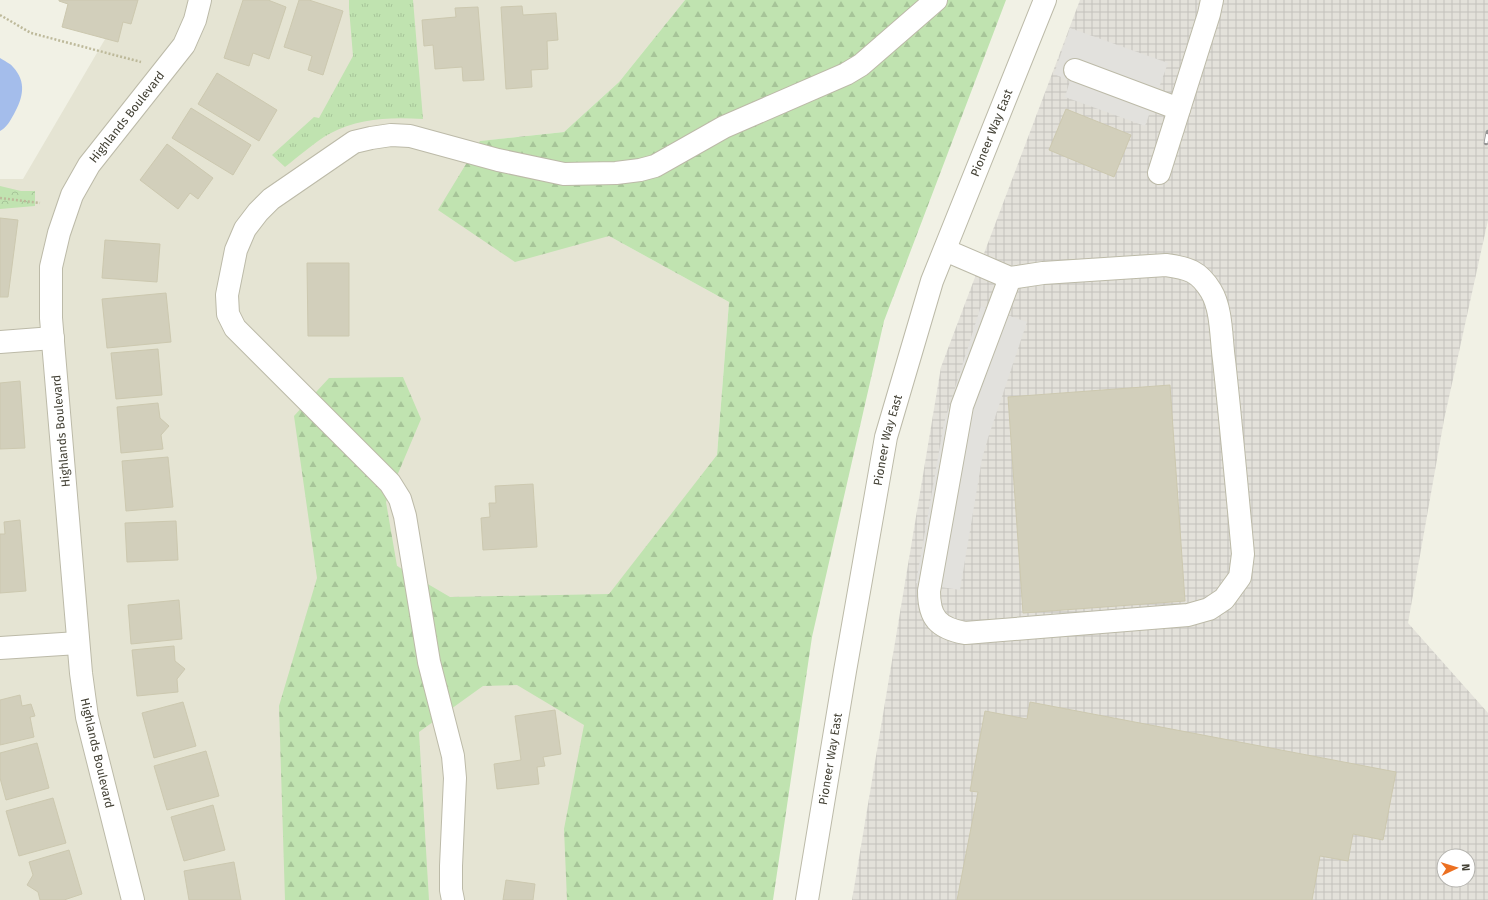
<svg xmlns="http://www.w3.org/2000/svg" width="1488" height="900" font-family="'Fira Sans',sans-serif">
	<defs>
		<pattern id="industrial-grid" width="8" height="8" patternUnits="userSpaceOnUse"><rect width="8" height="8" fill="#e3e1da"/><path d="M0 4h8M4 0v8" fill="none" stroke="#c4c2bc"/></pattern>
		<pattern id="grass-tufts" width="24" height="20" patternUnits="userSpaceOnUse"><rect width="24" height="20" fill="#c0e3b0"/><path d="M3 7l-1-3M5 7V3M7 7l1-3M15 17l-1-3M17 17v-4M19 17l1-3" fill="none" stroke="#a6c498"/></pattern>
		<pattern id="forest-firs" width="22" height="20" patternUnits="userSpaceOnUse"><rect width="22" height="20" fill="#c0e3b0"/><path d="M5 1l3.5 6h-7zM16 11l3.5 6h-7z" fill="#a6c498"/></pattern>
		<pattern id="park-crowns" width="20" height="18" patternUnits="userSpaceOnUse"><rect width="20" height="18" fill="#c0e3b0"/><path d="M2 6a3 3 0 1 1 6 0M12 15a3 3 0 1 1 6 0" fill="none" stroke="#a6c498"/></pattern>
	</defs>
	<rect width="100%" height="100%" fill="#f1f1e5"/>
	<path fill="#e5e4d3" d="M128,0H685L619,82L564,132L481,141L609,236L729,302L717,455L587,900H0V179H23Z"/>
	<path fill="url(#industrial-grid)" fill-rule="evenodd" d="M1080,0H1488V220L1444,420L1408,623L1488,713V900H852L941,367ZM1444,856H1468V880H1444Z"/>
	<path fill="url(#grass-tufts)" d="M349,0H413L423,119C390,117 359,118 329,134C316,141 298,157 285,167L272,155L314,117L319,118L353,56L349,8Z"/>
	<path fill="url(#forest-firs)" d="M685,0H1006L884,321L812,637L773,900H567L564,829L584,725L517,685L483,686L419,732L429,900H285L279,706L317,578L294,416L329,378L403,377L421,419L386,502L397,566L450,597L609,594L717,455L729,302L609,236L515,262L438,210L480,141L564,132L619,82Z"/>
	<path fill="url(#park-crowns)" d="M0,186L21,191H35V206L0,209Z"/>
	<g fill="#e2e1dd">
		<path d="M1070,28L1168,63L1145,126L1065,97L1070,81L1054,74Z"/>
		<path d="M981,306L1027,322L988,438L982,459L960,590L916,583L944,423Z"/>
	</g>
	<path fill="#a4bdeb" d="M0,58C4,61 10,63 13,67C27,82 23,98 14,114C10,121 7,127 0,131Z"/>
	<g fill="#d2cfbb" stroke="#ccc8af">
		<path d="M59,0H138L131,24L123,22L118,42L62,27L68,4L59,1Z"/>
		<path d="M243,0H268L286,7L269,59L253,53L249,66L224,58Z"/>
		<path d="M299,0H309L343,11L323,75L308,70L312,56L284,47Z"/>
		<path d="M522,6L523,15L556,13L558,40L547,41L548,69L531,70L532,87L506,89L501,7Z"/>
		<path d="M478,7L484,80L463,81L462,67L435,69L433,45L424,46L422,20L456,17L455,8Z"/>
		<path d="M217,73L277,110L259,141L198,104Z"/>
		<path d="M191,108L251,145L233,175L172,138Z"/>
		<path d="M1066,109L1131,135L1114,177L1049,150Z"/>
		<path d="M167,144L213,178L198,199L190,193L178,209L140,180Z"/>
		<path d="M0,218L18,220L8,297H0Z"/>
		<path d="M105,240L160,244L157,282L102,278Z"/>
		<path d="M307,263H349V336H308Z"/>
		<path d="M166,293L171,342L107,348L102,299Z"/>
		<path d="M158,349L162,395L116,399L111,353Z"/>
		<path d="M20,381L25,448L0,449V383Z"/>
		<path d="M1170,385L1185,601L1023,613L1008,397Z"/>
		<path d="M158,403L160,418L169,426L161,435L163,449L121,453L117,407Z"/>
		<path d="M168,457L173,507L126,511L122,461Z"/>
		<path d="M533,484L537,547L483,550L481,518L490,517L489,503H496L495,486Z"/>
		<path d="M20,520L26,591L0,593V534H5L4,522Z"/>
		<path d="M176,521L178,560L127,562L125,523Z"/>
		<path d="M179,600L182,639L131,644L128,605Z"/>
		<path d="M174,646L175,661L185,669L177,679L178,692L137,696L132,650Z"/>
		<path d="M20,695L22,706L31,704L35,716L30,717L34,737L0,745V700Z"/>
		<path d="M183,702L196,746L154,758L142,713Z"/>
		<path d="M1030,702L1396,772L1383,840L1353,834L1348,861L1320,856L1312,900H957L978,792L970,791L985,711L1027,719Z"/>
		<path d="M555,710L561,754L543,757L545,766L537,767L539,784L497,789L494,764L521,760L515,716Z"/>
		<path d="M37,743L49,788L6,800L0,778V753Z"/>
		<path d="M206,751L219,796L167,810L154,766Z"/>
		<path d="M53,798L66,843L19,856L6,811Z"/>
		<path d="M213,805L225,850L184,861L171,817Z"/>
		<path d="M69,850L82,894L64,900H40L38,892L27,885L33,875L29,862Z"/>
		<path d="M234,862L241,900H189L184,871Z"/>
		<path d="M506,880L535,884L533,900H503Z"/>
	</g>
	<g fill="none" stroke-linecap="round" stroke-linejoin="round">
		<defs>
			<g id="minor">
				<path d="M1075,70L1179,109"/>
				<path d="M1159,173L1209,14L1212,0"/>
				<path d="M945,250L1010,278L1043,273L1166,265C1188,268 1199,271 1211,291C1222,309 1221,339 1224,360C1231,424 1237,489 1243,554L1240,577L1224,599L1209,609L1188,615L965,633C938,628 929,618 929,591L962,406L1010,278"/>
				<path d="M0,342L53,338"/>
				<path d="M0,648L78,643"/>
				<path id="s1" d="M133,900L87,717L81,673L51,318V267L59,233L72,195L89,165L184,45L195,20L200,0"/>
				<path d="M453,900L451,890V866L455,778L453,756L429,662L405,516L400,499L390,483L235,328L228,314L227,295L236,250L245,229L258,212L271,199L354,142L371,138L391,135L410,136L498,160L564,174L616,173L640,170L655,166L724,127L846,74L861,65L936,0"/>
				<path id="s2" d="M807,900L845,671L886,437L932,281L1045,0"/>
			</g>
		</defs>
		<use href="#minor" stroke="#bcbaa8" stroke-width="24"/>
		<g stroke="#bdb99a" stroke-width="2.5" stroke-dasharray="2 2" stroke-linecap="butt">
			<path d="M0,15L31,33L141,62"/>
			<path d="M0,198L40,203"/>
		</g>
		<use href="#minor" stroke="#fff" stroke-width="22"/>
		<defs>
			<path id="rail" d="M1486,143L1488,132"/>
		</defs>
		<use href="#rail" stroke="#949494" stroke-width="4.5"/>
		<use href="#rail" stroke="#fff" stroke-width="3" stroke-dasharray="9" stroke-linecap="butt"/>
	</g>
	<g text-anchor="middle" stroke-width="3" stroke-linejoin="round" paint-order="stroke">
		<g font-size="12" fill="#434135" stroke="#fff">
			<text dy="4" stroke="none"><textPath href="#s1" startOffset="811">Highlands Boulevard</textPath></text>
			<text dy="4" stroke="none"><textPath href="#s2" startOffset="792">Pioneer Way East</textPath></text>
			<text transform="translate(61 431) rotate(-95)" y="4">Highlands Boulevard</text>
			<text dy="4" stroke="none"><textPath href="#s2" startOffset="467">Pioneer Way East</textPath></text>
			<text transform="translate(97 753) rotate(77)" y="4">Highlands Boulevard</text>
			<text dy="4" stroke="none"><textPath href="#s2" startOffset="143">Pioneer Way East</textPath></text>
		</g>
	</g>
	<g transform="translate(1456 868) rotate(86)"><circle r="19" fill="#ffffff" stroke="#b4b3ae"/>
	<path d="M0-3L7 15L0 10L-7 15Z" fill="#ec7021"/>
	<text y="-6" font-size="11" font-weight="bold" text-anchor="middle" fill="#434135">N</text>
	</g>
</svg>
